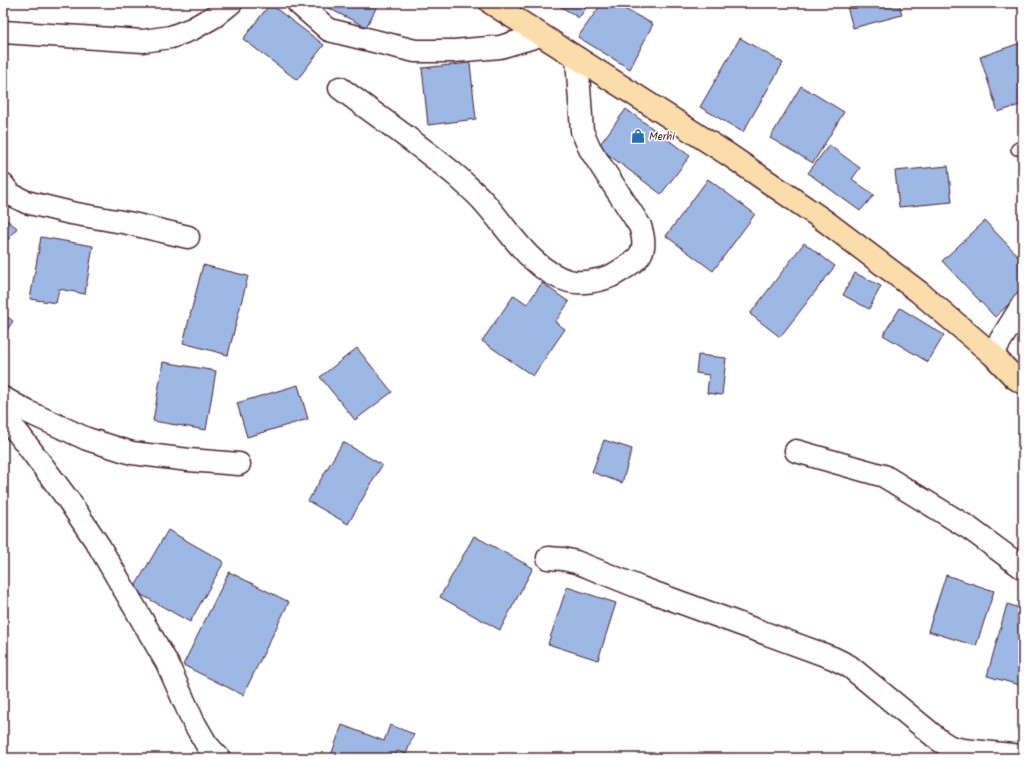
<svg xmlns="http://www.w3.org/2000/svg" width="1026" height="761" font-family="Kalam,sans-serif">
	<rect width="100%" height="100%" fill="#fff"/>
	<filter id="ink" filterUnits="userSpaceOnUse"><feTurbulence type="fractalNoise" baseFrequency=".025" numOctaves="2"/><feDisplacementMap in="SourceGraphic" scale="8" xChannelSelector="R" yChannelSelector="G"/><feConvolveMatrix kernelMatrix="1 2 1 2 8 2 1 2 1" color-interpolation-filters="sRGB"/></filter>
	<g filter="url(#ink)">
		<g fill="#9eb8e5" stroke="#4a1f2b">
			<path d="M318,3H379L366,27Z"/>
			<path d="M555,3H589L579,18Z"/>
			<path d="M602,3H613L653,24L630,69L578,37Z"/>
			<path d="M846,3H899L902,15L853,28Z"/>
			<path d="M270,4L324,45L297,80L243,39Z"/>
			<path d="M740,38L783,63L743,132L700,107Z"/>
			<path d="M1023,42V104L998,112L980,57Z"/>
			<path d="M3,54L7,70L3,71Z"/>
			<path d="M470,63L476,119L428,125L422,68Z"/>
			<path d="M801,86L844,112L813,163L770,138Z"/>
			<path d="M626,109L690,156L661,194L598,147Z"/>
			<path d="M829,145L860,168L852,179L874,195L860,211L808,173Z"/>
			<path d="M948,166L952,202L899,207L895,171Z"/>
			<path d="M708,179L755,214L713,271L666,236Z"/>
			<path d="M3,217L17,228L3,246Z"/>
			<path d="M985,221L1023,261V291L995,317L942,261Z"/>
			<path d="M41,237L93,246L85,294L59,289L56,303L30,299Z"/>
			<path d="M804,243L835,266L780,337L750,314Z"/>
			<path d="M203,265L248,276L228,355L183,343Z"/>
			<path d="M855,273L881,286L869,309L843,295Z"/>
			<path d="M542,283L569,302L555,322L565,329L533,376L482,341L514,295L527,304Z"/>
			<path d="M900,308L944,335L928,362L883,335Z"/>
			<path d="M3,314L13,321L3,336Z"/>
			<path d="M357,348L392,392L355,420L320,377Z"/>
			<path d="M698,355L726,358L722,395L707,393L709,375L696,373Z"/>
			<path d="M163,362L216,371L206,430L153,421Z"/>
			<path d="M298,385L308,419L247,437L237,403Z"/>
			<path d="M604,440L632,449L622,483L592,472Z"/>
			<path d="M343,442L382,465L348,524L308,501Z"/>
			<path d="M168,530L224,562L190,622L133,590Z"/>
			<path d="M474,536L533,568L500,630L440,597Z"/>
			<path d="M229,572L289,602L243,695L183,665Z"/>
			<path d="M946,575L994,591L976,646L928,631Z"/>
			<path d="M567,587L616,603L598,660L548,644Z"/>
			<path d="M1007,604L1023,609V686L987,676Z"/>
			<path d="M342,725L384,741L390,725L414,734L406,754L397,751L395,758H330Z"/>
		</g>
		<g fill="none" stroke-linecap="round" stroke-linejoin="round">
			<defs>
				<path id="lane" d="M1017,149L1023,146"/>
				<g id="street">
					<path d="M298,3L329,30L415,51H454L500,47L541,35"/>
					<path d="M3,32L143,41L171,37L192,29L215,16L231,3"/>
					<path d="M340,88C380,118 421,146 459,178C467,186 476,193 483,201C508,228 531,271 569,281C581,284 599,281 611,276C617,273 623,269 629,265C645,255 646,244 640,226L590,149L582,131L577,58"/>
					<path d="M3,185L10,194L26,202L71,213L128,223L188,237"/>
					<path d="M992,354L1023,304"/>
					<path d="M3,398L28,412L87,439L132,453L189,460L239,464"/>
					<path d="M3,417L18,433L69,501L99,546L167,663L193,721L207,745L219,758"/>
					<path d="M796,451L884,476L969,528L1023,568"/>
					<path d="M548,558L563,559L576,562L641,588L833,658L849,666L939,740L950,747L963,750L1023,756"/>
				</g>
				<path id="primary" d="M491,3L729,155L825,221L919,292L992,354L1015,378L1023,383"/>
			</defs>
			<use href="#lane" stroke="#4a1f2b" stroke-width="14"/>
			<use href="#street" stroke="#4a1f2b" stroke-width="25"/>
			<use href="#primary" stroke="#4a1f2b" stroke-width="25"/>
			<use href="#lane" stroke="#fff" stroke-width="11"/>
			<use href="#street" stroke="#fff" stroke-width="22"/>
			<use href="#primary" stroke="#faddab" stroke-width="22"/>
		</g>
	</g>
	<defs>
		<symbol id="shop-bare" viewBox="-9 -9 18 18"><path d="M-5-2.5h2.3a2.7 3.5 0 0 1 5.4 0H5L5.5 6h-11ZM-1.5-2.5h3a1.5 2.3 0 0 0-3 0Z" fill="#1f6fb2" stroke="#fff" stroke-width="2.5" paint-order="stroke"/></symbol>
	</defs>
	<g fill-rule="evenodd">
		<use href="#shop-bare" x="628" y="126" width="20" height="20"/>
	</g>
	<g text-anchor="middle" stroke-width="3" stroke-linejoin="round" paint-order="stroke">
		<g font-size="11" fill="#4a1f2b" stroke="#fff" text-anchor="start">
			<text x="649" y="140">Merhi</text>
		</g>
	</g>
	<rect width="1026" height="761" fill="none" stroke="#fff" stroke-width="16"/>
	<rect x="8" y="8" width="1010" height="745" fill="none" stroke="#4a1f2b" stroke-width="1.5" filter="url(#ink)"/>
</svg>
